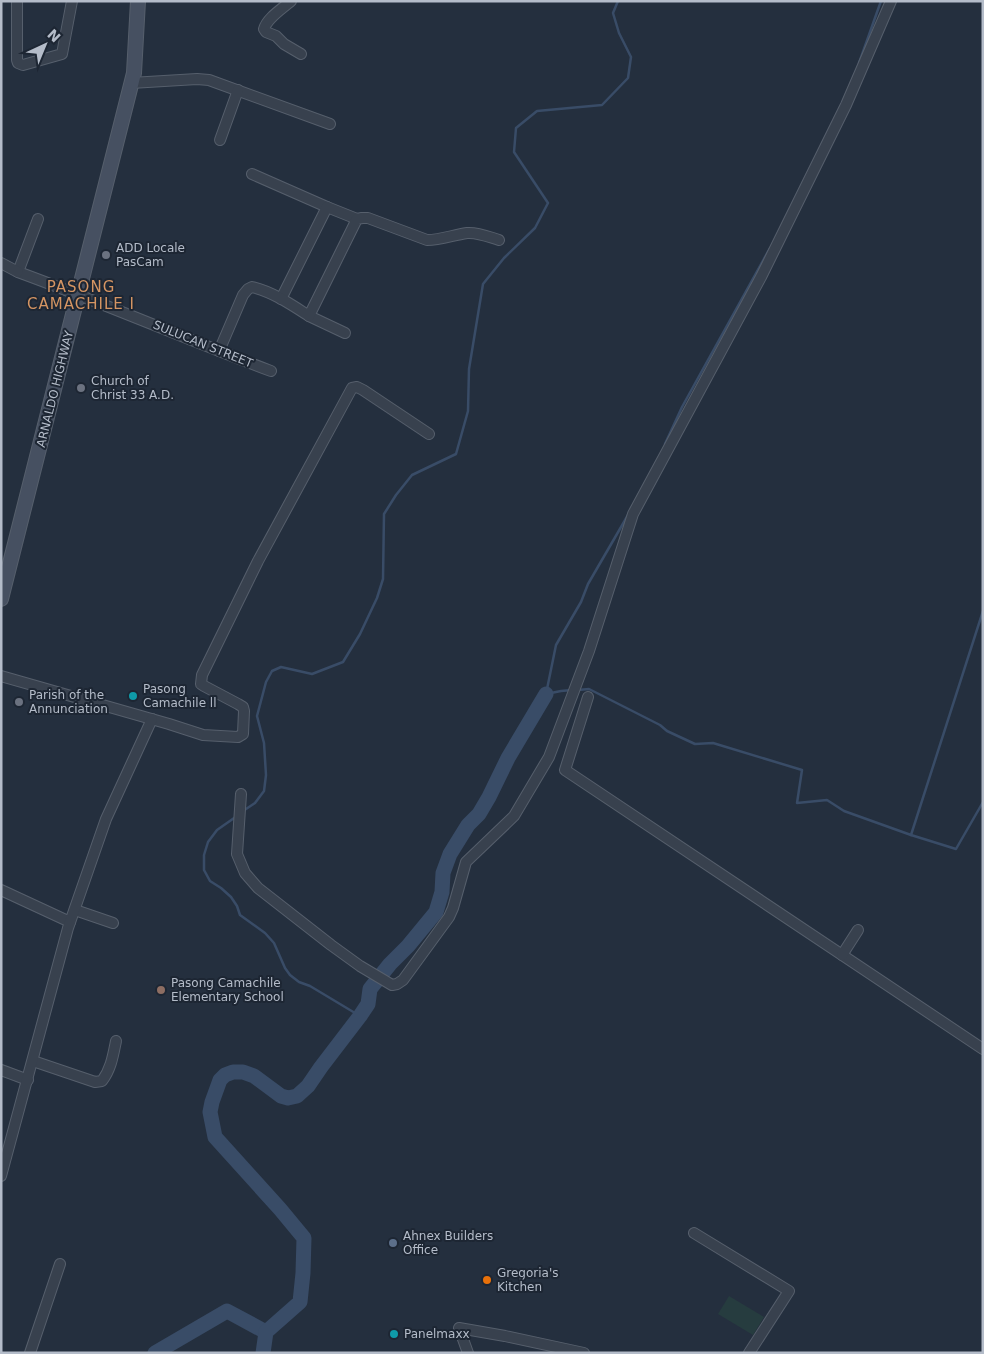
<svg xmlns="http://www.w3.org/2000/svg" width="984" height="1354" font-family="'DejaVu Sans',sans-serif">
	<rect width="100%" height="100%" fill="#242f3e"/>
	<path fill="#263c3f" d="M729,1296L764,1317L753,1335L718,1314Z"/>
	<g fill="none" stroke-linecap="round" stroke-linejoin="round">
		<g stroke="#394c67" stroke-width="2.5">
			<path d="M859,63L881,1"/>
			<path d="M665,444L682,407L770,248"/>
			<path d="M572,690L561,691L546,694L556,645L581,602L588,584L628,515"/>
			<path d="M578,690L589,689L660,725L667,731L695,744L713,743L802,770L797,803L827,800L844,811L911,835L956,849L983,802"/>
			<path d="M243,811L255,803L264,791L266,775L264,743L257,716L266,682L272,671L281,667L312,674L343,662L360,634L377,598L383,579L384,514L396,495L412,475L456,454L468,411L469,369L483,284L504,258L535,228L548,203L514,152L516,128L537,111L602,105L628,78L631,57L619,33L613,13L618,1"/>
			<path d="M237,816L217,830L208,842L204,855V870L210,881L221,888L231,897L237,906L240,915L265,933L274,943L285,968L290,975L299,982L310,986L360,1016"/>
			<path d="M911,835L983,611"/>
		</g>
		<g stroke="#394c67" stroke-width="15">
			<path d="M155,1353L227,1311L266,1332"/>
			<path d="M263,1353L266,1332L300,1302L303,1273L304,1238L280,1209L215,1137L210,1112L212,1102L220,1080L225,1075L233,1072H243L254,1076L281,1096L288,1098L297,1096L308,1086L321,1067L360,1016L368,1004L370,989L390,964L408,946L436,912L442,892L443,873L450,854L468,825L479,814L489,797L508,758L546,694"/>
		</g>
		<defs>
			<g id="street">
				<path d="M17,1V60L18,63L23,65L62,54L72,1"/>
				<path d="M291,1C282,9 267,18 264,29L266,32L276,36L284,44L301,54"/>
				<path d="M131,83L197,79L209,80L330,124"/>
				<path d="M220,140L238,90"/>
				<path d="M252,174L327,207"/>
				<path d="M38,219L18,272C103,303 186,339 271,371"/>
				<path d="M1,263L18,272"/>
				<path d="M281,299L327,207L357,219"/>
				<path d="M309,316L345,333"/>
				<path d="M219,351L243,295L248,289L252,287C273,292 292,305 309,316L357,219L362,218H368L427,240C441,240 453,235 467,233C478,232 489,237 499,240"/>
				<path d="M1,676L169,724L203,735L238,737L243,734L244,711L243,707L238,704L204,686L201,684L202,675L258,561L352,388L357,387L363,390L429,434"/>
				<path d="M588,697L565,770L983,1049"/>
				<path d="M241,794L237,854L245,873L258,888L331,945L360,966L392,985L397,984L403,980L449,917L453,908L466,862L514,816L549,757L589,651L633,514L761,277L846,105L891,1"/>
				<path d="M1,890L70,922"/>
				<path d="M75,910L113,923"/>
				<path d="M842,955L858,930"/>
				<path d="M33,1061L95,1082L102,1081C111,1069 113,1056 116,1041"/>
				<path d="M1,1070L28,1080"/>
				<path d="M1,1176L68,928L106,819L152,719"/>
				<path d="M694,1233L789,1291L749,1353"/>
				<path d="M30,1353L60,1264"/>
				<path d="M468,1353L459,1328L505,1336L584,1353"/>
			</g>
			<path id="secondary" d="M1,599L134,73L138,1"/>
		</defs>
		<use href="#street" stroke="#565f6c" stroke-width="12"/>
		<use href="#secondary" stroke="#565f6c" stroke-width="16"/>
		<use href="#street" stroke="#38414e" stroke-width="10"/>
		<use href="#secondary" stroke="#465061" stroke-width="14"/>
	</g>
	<g fill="#6b7280" stroke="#1d2633" stroke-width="2">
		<circle cx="106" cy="255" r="5"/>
		<circle cx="81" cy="388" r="5"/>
		<circle cx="19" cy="702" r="5"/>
	</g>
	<g fill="#0f9aa8" stroke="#1d2633" stroke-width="2">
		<circle cx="133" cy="696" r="5"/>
		<circle cx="394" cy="1334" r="5"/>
	</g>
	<circle fill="#8d6e63" stroke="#1d2633" stroke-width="2" cx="161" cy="990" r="5"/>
	<circle fill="#5c6f8a" stroke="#1d2633" stroke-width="2" cx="393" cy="1243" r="5"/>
	<circle fill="#e8710a" stroke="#1d2633" stroke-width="2" cx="487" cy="1280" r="5"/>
	<g text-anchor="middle" stroke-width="4" stroke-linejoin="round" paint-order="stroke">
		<g font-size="12" fill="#b4bcc9" stroke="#1d2633" text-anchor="start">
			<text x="116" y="252">ADD Locale<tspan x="116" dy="14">PasCam</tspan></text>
			<text x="91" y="385">Church of<tspan x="91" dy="14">Christ 33 A.D.</tspan></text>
			<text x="143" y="693">Pasong<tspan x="143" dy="14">Camachile ll</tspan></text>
			<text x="29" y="699">Parish of the<tspan x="29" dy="14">Annunciation</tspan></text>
			<text x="171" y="987">Pasong Camachile<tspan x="171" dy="14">Elementary School</tspan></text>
			<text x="403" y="1240">Ahnex Builders<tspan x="403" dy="14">Office</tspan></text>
			<text x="497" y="1277">Gregoria's<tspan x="497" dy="14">Kitchen</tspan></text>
			<text x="404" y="1338">Panelmaxx</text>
		</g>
		<g font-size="12" fill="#b4bcc9" stroke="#1d2633">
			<text transform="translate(203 344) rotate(22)" y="4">SULUCAN STREET</text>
			<text transform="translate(55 389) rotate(-76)" y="4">ARNALDO HIGHWAY</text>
		</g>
		<g font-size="15" letter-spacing="1" fill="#d59563" stroke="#1d2633">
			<text x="81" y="292">PASONG<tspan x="81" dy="17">CAMACHILE I</tspan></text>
		</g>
	</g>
	<rect width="984" height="1354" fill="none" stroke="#b4bcc9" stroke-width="5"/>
	<g transform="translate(45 45) rotate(44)" stroke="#1d2633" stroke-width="4" paint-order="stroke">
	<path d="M0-4L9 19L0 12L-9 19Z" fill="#b4bcc9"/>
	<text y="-8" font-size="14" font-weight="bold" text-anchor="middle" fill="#b4bcc9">N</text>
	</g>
</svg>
